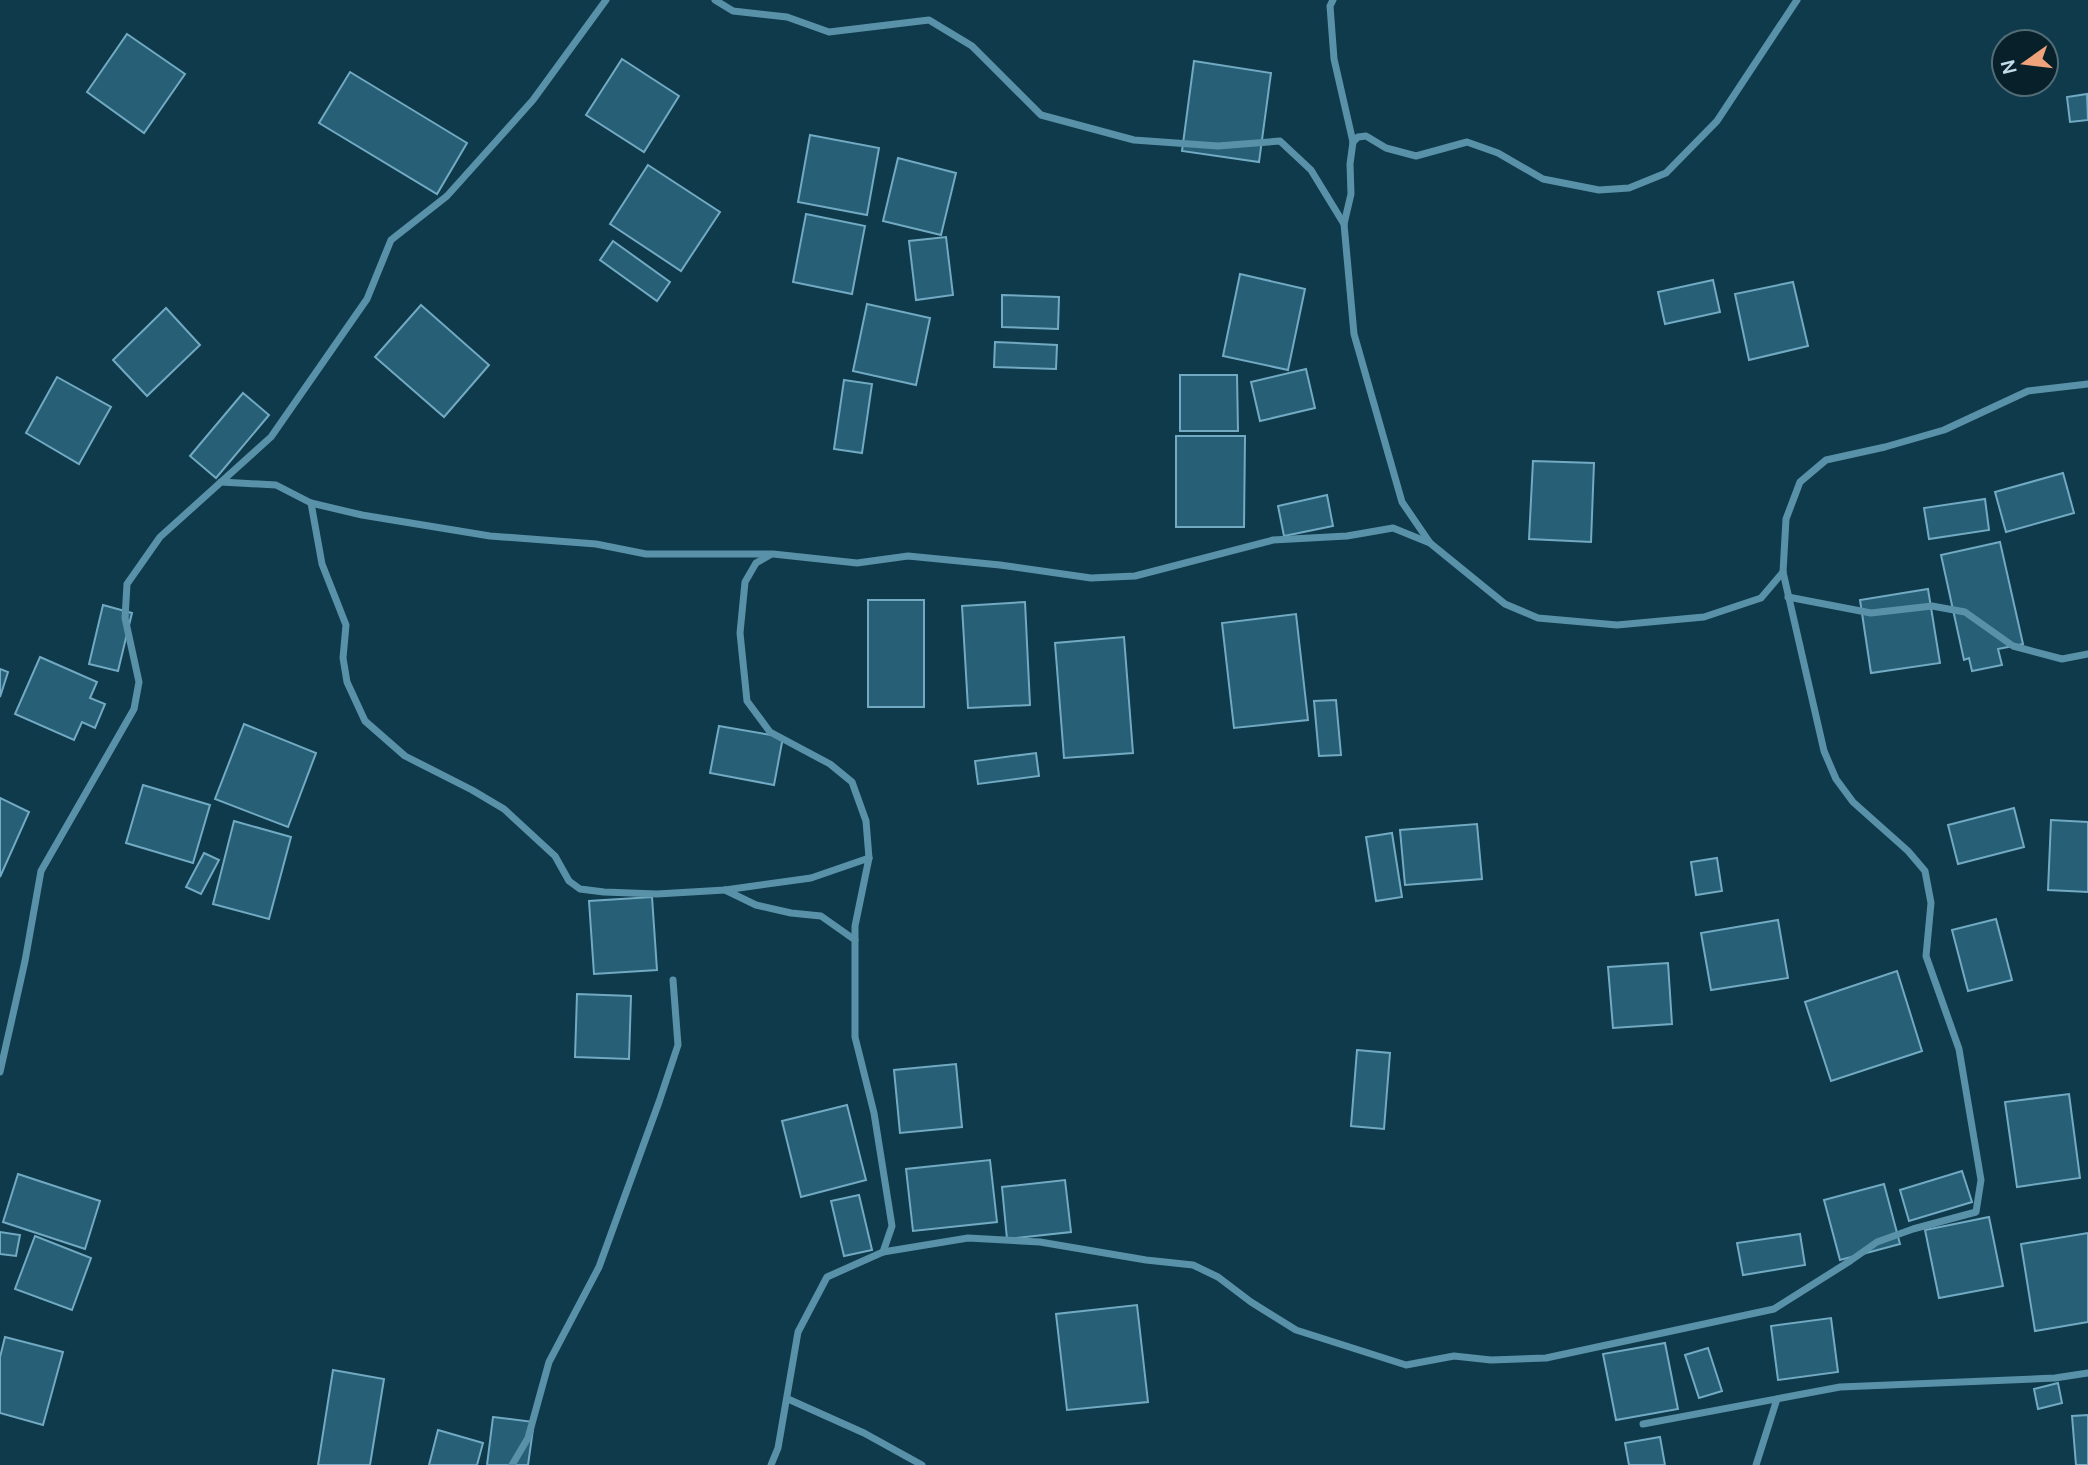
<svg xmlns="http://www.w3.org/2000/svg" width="2088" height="1465" font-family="Manrope,sans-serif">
	<rect width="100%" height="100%" fill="#0e3a4b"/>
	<g fill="#275f76" stroke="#71aac2" stroke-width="2">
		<path d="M127,34L185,74L144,133L87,92Z"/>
		<path d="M622,59L679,96L644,152L586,115Z"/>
		<path d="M1194,61L1271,73L1259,162L1182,151Z"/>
		<path d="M350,72L467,143L437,194L319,123Z"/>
		<path d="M2087,94L2088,120L2070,122L2067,97Z"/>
		<path d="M810,135L879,148L867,215L798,202Z"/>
		<path d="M898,158L956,173L941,235L883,221Z"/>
		<path d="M648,165L720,212L681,271L610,224Z"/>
		<path d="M806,214L865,226L852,294L793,282Z"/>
		<path d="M946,237L953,295L916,300L909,241Z"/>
		<path d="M613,241L670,282L657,301L600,260Z"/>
		<path d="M1240,274L1305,289L1288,370L1223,356Z"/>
		<path d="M1713,280L1720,312L1665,324L1658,292Z"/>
		<path d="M1793,282L1808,346L1749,360L1735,294Z"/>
		<path d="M1002,295L1059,297L1058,329L1002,327Z"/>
		<path d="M867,304L930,318L916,385L853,371Z"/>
		<path d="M421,305L489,365L444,417L375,357Z"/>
		<path d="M166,308L200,345L147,396L113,360Z"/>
		<path d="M995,342L1057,345L1056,369L994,367Z"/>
		<path d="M1306,369L1315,408L1260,421L1251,382Z"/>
		<path d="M1180,375H1237L1238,431H1180Z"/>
		<path d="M57,377L111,407L79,464L26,433Z"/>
		<path d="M844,380L872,384L862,453L834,449Z"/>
		<path d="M243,393L269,415L216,478L190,456Z"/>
		<path d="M1176,436H1245L1244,527H1176Z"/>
		<path d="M1533,461L1594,463L1591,542L1529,539Z"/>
		<path d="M2063,473L2074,513L2006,532L1995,492Z"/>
		<path d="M1327,495L1333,526L1284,536L1278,506Z"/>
		<path d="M1985,499L1989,530L1929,539L1924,508Z"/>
		<path d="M2000,542L2023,644L1998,649L2002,665L1972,671L1969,658L1964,660L1941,555Z"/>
		<path d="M1928,589L1940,663L1871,673L1860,600Z"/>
		<rect x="868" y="600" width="56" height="107"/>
		<path d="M1025,602L1030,705L968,708L962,606Z"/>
		<path d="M103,605L132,613L118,671L89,664Z"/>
		<path d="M1296,614L1308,720L1234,728L1222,623Z"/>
		<path d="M1124,637L1133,753L1064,758L1055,643Z"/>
		<path d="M40,657L97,682L90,698L105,704L95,728L82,722L74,740L15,714Z"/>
		<path d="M0,669L8,672L0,697Z"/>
		<path d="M1336,700L1341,755L1319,756L1314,701Z"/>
		<path d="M244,724L316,753L288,827L215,799Z"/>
		<path d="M719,726L783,737L774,785L710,773Z"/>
		<path d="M1036,753L1039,776L978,784L975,761Z"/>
		<path d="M143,785L210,805L193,863L126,843Z"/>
		<path d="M0,798L29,812L0,877Z"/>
		<path d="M2014,808L2024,847L1958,864L1948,825Z"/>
		<path d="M2051,820L2088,822V892L2048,890Z"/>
		<path d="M234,821L291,837L269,919L213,904Z"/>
		<path d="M1477,824L1482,879L1405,885L1400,830Z"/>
		<path d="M1392,833L1402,897L1376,901L1366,837Z"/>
		<path d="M204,853L219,860L201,894L186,887Z"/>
		<path d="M1717,858L1722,891L1696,895L1691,862Z"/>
		<path d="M652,897L657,970L594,974L589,901Z"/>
		<path d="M1996,919L2012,980L1968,991L1952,930Z"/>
		<path d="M1778,920L1788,978L1711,990L1701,933Z"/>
		<path d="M1668,963L1672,1024L1613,1028L1608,967Z"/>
		<path d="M1897,971L1922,1051L1831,1081L1805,1002Z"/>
		<path d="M577,994L631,996L629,1059L575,1057Z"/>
		<path d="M1357,1050L1390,1053L1384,1129L1351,1126Z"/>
		<path d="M956,1064L962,1127L900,1133L894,1070Z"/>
		<path d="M2069,1094L2080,1178L2017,1187L2005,1102Z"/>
		<path d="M847,1105L866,1180L801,1197L782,1121Z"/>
		<path d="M990,1160L997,1222L913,1231L906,1169Z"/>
		<path d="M1962,1171L1972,1202L1909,1221L1900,1190Z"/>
		<path d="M18,1174L100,1201L85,1249L3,1222Z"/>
		<path d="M1065,1180L1071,1232L1007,1239L1002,1187Z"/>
		<path d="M1884,1184L1900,1244L1840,1260L1824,1200Z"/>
		<path d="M859,1195L872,1250L844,1256L831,1201Z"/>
		<path d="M1989,1217L2003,1286L1939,1298L1925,1230Z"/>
		<path d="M0,1232L20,1235L16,1256L0,1254Z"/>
		<path d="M2088,1233V1322L2035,1331L2021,1244Z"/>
		<path d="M1800,1234L1805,1265L1743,1275L1737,1243Z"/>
		<path d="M35,1236L91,1258L72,1310L15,1289Z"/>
		<path d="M1137,1305L1148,1402L1067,1410L1056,1314Z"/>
		<path d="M1831,1318L1838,1372L1778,1380L1771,1326Z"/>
		<path d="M5,1337L63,1352L43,1425L0,1413V1357Z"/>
		<path d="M1665,1343L1678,1409L1616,1420L1603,1354Z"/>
		<path d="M1708,1348L1722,1391L1699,1398L1685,1355Z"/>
		<path d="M333,1370L384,1379L370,1465H318Z"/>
		<path d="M2058,1383L2062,1403L2038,1409L2034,1389Z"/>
		<path d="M2088,1415V1465H2076L2072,1416Z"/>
		<path d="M493,1417L534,1422L528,1465H487Z"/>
		<path d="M438,1430L483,1443L477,1465H429Z"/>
		<path d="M1660,1437L1665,1465H1629L1625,1443Z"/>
	</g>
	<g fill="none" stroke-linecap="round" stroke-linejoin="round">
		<g stroke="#5991a9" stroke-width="7">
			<path d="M715,0L733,11L787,17L829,32L929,20L972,46L1041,115L1134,140L1218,146L1280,141L1311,170L1344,224"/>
			<path d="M1333,0L1330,6L1334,59L1353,142L1350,164L1351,194L1344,224L1354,334L1402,502L1430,543L1505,604L1538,618L1617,625L1704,617L1761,598L1783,572"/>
			<path d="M1353,142L1358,137L1366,136L1386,148L1416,156L1467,142L1498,153L1543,179L1599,190L1629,188L1666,173L1717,121L1797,0"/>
			<path d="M221,482L276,485L311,503L362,515L490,536L596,544L646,554H773L857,563L908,556L1000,565L1091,578L1135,576L1273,540L1347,536L1393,528L1430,543"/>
			<path d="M311,503L322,564L346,625L343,658L347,682L365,721L405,756L472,790L504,809L555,856L569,881L580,889L604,892L657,894L725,890L811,878L869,858"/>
			<path d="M770,555L756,563L745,582L740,633L747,701L770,732L830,764L852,782L866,821L869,858L855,926V1037L874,1113L892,1226L883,1252"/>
			<path d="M1788,597L1871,613L1932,606L1965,612L2013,646L2062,659L2088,654"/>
			<path d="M725,890L756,905L791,913L821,916L855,940"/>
			<path d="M0,1072L25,961L41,871L134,709L139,682L125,618L127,584L160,537L271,437L367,299L391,240L447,196L533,100L606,0"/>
			<path d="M788,1399L864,1433L922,1465"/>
			<path d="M1643,1424L1840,1387L2055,1378L2088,1373"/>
			<path d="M512,1465L528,1438L549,1362L599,1267L659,1102L678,1045L673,980"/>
			<path d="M771,1465L778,1448L798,1332L827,1277L883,1252L968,1238L1040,1242L1146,1260L1193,1265L1218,1277L1251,1302L1296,1330L1406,1365L1454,1356L1491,1360L1546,1358L1774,1309L1850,1261L1877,1242L1913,1229L1976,1212L1981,1180L1959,1049L1926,956L1931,903L1925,871L1908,851L1853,802L1836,779L1824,751L1783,572L1786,519L1800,482L1826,460L1885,447L1944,430L2028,391L2088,384"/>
			<path d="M1756,1465L1777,1399"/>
		</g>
	</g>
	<g transform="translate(2025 63) rotate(256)"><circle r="33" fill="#082029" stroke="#526c76" stroke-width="2"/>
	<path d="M0-5L12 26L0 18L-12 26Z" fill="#f0a27a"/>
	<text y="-10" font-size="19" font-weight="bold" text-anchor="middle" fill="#c1ddea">N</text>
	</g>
</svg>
